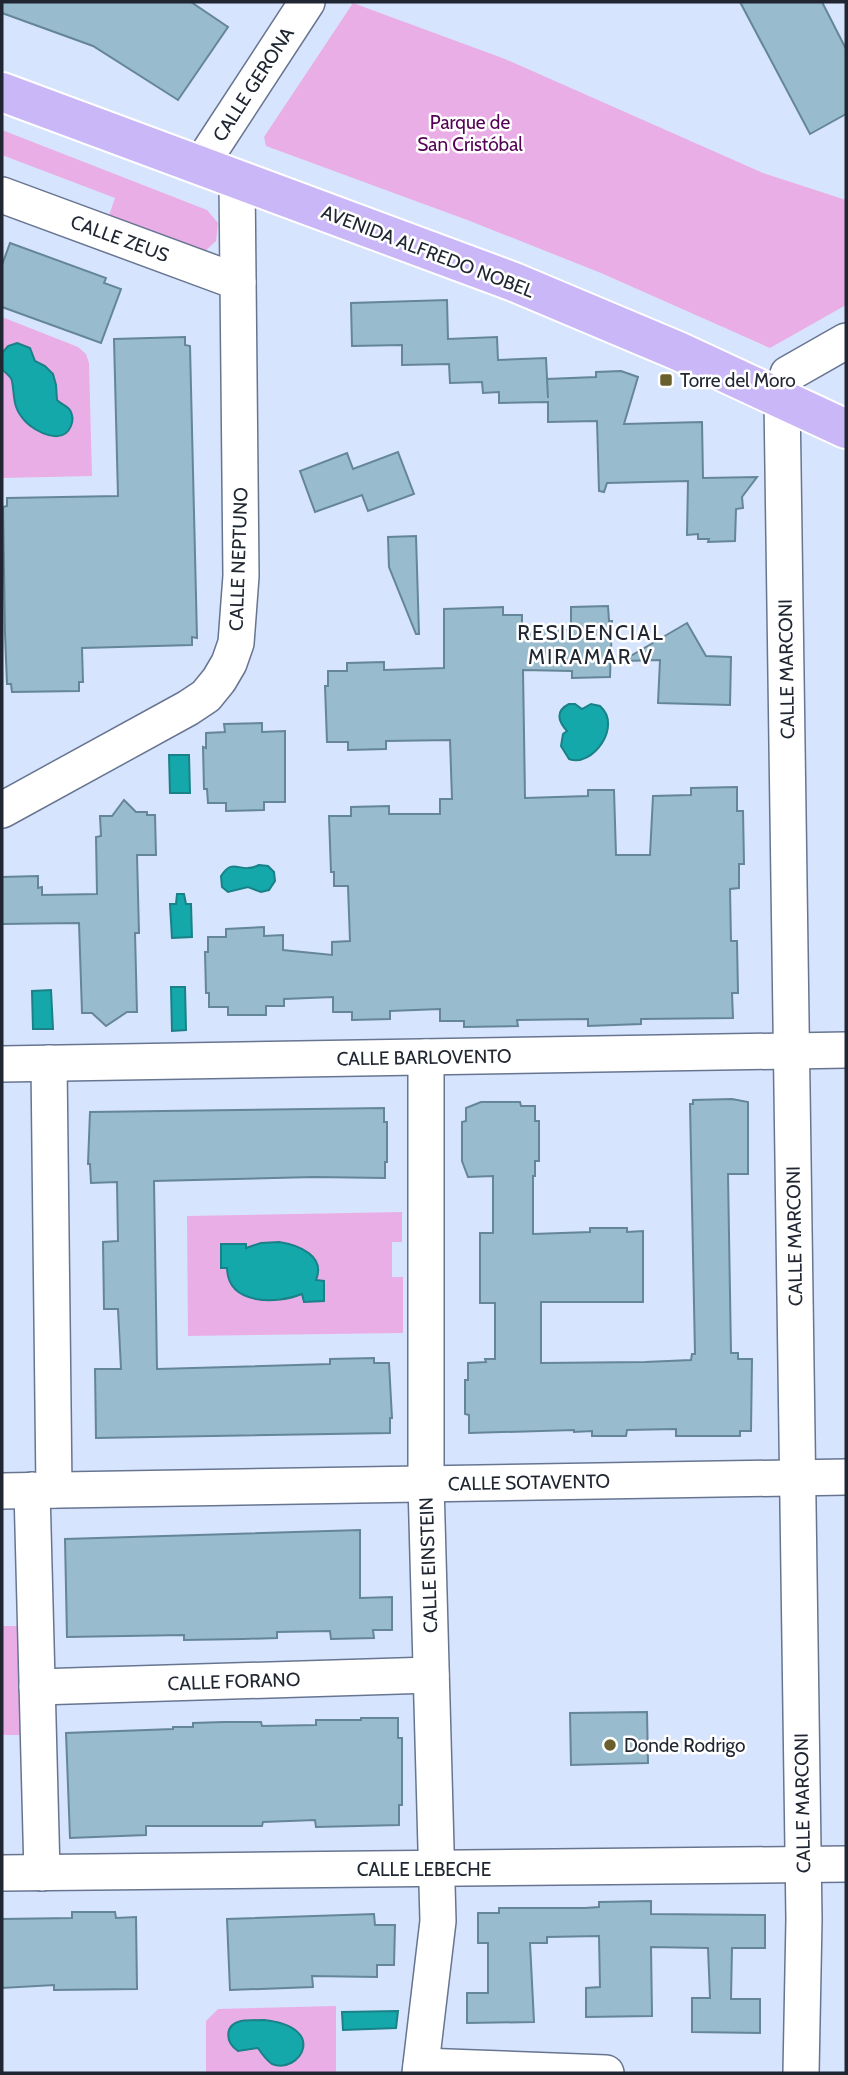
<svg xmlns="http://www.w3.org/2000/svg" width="848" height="2075" font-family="Cabin,sans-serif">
	<rect width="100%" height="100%" fill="#d7e4fd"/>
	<g fill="#eaaee7">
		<path d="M353,3L505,59L763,173L846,200V305L770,348L601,273L470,221L266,146L264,137Z"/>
		<path d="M2,130L207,210L218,223L216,241L203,253L107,221L115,198L2,155Z"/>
		<path d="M2,317L78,347L86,354L89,363L92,476L2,478Z"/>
		<path d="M402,1212V1242H392V1277H403V1333L188,1336L187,1216Z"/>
		<path d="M2,1626H19L20,1735H2Z"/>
		<path d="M336,2006V2073H206V2021L218,2009Z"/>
	</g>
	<g fill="#15a8ab" stroke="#198187" stroke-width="2">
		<path d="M17,343L30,348L35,361L45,366L53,374L56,385L57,400C61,404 67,406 70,410C73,415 73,421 71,426C63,446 35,432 25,421C12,407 15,397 12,381C11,376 5,373 2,369V353L8,346Z"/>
		<path d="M569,704H575L582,709L591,704L600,706C623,726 592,768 569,759L561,746L563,734L567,731C558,721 555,711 569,704Z"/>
		<path d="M169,755H189L190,793H170Z"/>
		<path d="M259,865L268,866L274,872L275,881L269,890L261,892L248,887L228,892L222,887L221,876C234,856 239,875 259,865Z"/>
		<path d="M177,894H184L186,904H191L192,937L172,938L170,904H176Z"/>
		<path d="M171,987H185L186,1030L172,1031Z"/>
		<path d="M51,990L53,1029H33L32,991Z"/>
		<path d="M279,1242C299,1245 326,1256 316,1280L324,1281V1301L304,1302L302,1294C278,1304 228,1306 227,1268H221V1244H246V1248L261,1243Z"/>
		<path d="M398,2011L396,2028L343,2030L342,2012Z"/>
		<path d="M264,2020C330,2027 299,2075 272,2064C266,2060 262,2054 258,2048L238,2051C225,2042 224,2025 241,2021C249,2020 257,2020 264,2020Z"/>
	</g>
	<g fill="#98bbcd" stroke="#648697" stroke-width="2">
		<path d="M2,2H191L228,27L178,100L93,46L2,13Z"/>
		<path d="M740,2H822L846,49V114L810,134Z"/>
		<path d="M10,243L106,278L104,283L121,289L101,343L2,307V265Z"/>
		<path d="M447,300L448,339L497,337L498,360L546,358L548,398L547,379L596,377V372L621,371L638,377L624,424L702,422L703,478L757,477L742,497L743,508L736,509L735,541L708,542L709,539H698V534L687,535L688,481L607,483L604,492L599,491L597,421L548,422V402L499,403V392L483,393L482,382L450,383L449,364L402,365V345L352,346L351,303Z"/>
		<path d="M185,337V345L190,346L197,638L192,637V645L82,648L83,682H79V691L12,692L11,684H7L5,634L3,507L7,506V498L118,496L114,339Z"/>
		<path d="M398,452L414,494L368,511L362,495L315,512L300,471L347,453L353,469Z"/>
		<path d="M416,536L419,634H416L389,567L388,537Z"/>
		<path d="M608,606L609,621H612L610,677L572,678V671L523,670L525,798L588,796V790H614L616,855H650L653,796L691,795V788L737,787V811H743L744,864H739V888L730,889L731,941H737L738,993H732L733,1018L641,1019V1024L588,1026V1019L517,1020L518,1026L464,1027V1021H440V1009L390,1011V1019L352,1020V1012H333V997L284,999V1006H266V1015H228V1007H209V993H206L205,952H208V937H226V929L264,927V936L283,935V950L332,955V942L350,941L348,886H334V872H331L329,816H351V807L389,806V814H440V799H452L450,740L386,741V749L348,750V742H327L325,686H328V671H347V663L384,662V670L444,668V609L503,607V615H522V629L571,630V607Z"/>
		<path d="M687,623L706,656L731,657L730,705L658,703L660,660L622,661Z"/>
		<path d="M262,723V732L285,731V802H264V810L226,811V803H208L207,789H204L203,747L206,748V733L225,732L224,724Z"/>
		<path d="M124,800L136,812H147V815H155L156,855H137L139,933H135L137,1012H127L106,1026L92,1013H82L79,923L2,924V877L38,876V888L42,887V895L97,894L96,837L101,836L100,816H112Z"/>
		<path d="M732,1099L748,1102V1174H728L731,1353H738V1359H752L751,1431H740V1436H676V1429L627,1430L626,1436H592V1431L574,1432V1430L469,1433V1415L465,1414V1380H468V1363L486,1362L485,1359H495V1303H480V1233H493V1176L468,1177L462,1161V1122L466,1121V1108L481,1102H520L521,1106H535V1121H539V1161H535V1176H533V1234L590,1232V1228H627V1232L643,1231V1302H541V1363L645,1362L691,1360L692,1354H695L690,1104H693V1100Z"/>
		<path d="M384,1108V1122H387V1162H385V1178L314,1177L154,1181L157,1369L330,1364V1359L374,1358V1363H389L392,1418H390V1433L96,1438L95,1369H121L118,1309H104L103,1242L118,1241L117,1182L91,1183L90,1164H88L90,1112Z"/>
		<path d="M360,1530V1598L392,1597V1630H373L374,1638L331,1639L330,1631L277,1632V1638L243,1639L184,1640V1635L67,1637L65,1539Z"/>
		<path d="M647,1712L648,1763L571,1765L570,1713Z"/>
		<path d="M361,1718H398V1738H402V1805H399V1825L316,1827L315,1820L263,1822L262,1826H146V1835L70,1838L66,1733L173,1729V1727H193V1723L224,1722H261L262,1726L316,1725V1720H361Z"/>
		<path d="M651,1901V1914L765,1915V1948H732L731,1999H760V2033L692,2032V1998H710L708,1948L651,1947L652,2016L586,2017V1988L600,1987L599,1936L547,1937V1943H530L534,2022L467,2023V1993H488V1943H478V1913H499V1908H585L599,1907V1902Z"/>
		<path d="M72,1912H115L116,1918L136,1917L137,1989L54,1990V1985L2,1988V1919L72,1918Z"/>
		<path d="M374,1914L375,1925H395L394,1965H377V1977L312,1976L313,1987L230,1990L227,1919Z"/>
	</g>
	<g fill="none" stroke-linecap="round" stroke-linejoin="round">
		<defs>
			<g id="minor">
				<path d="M200,166L307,2"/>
				<path d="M2,195L238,282"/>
				<path d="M2,810L188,708L206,696L219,680L229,663L236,643L241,576L237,179"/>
				<path d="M49,1063L54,1490"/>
				<path d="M2,1064L846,1050"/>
				<path d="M32,1490L42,1873"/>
				<path d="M2,1491L846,1477"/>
				<path d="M37,1687L431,1675"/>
				<path d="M2,1873L846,1864"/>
				<path d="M421,2066L606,2073"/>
				<path d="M420,2073L438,1921L426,1484V1057"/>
				<path d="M801,2073L804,1919L782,399L788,374L846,341"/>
			</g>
			<path id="major" d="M2,92L514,282L678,351L846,429"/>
		</defs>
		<use href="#minor" stroke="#677591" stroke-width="38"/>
		<use href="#major" stroke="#fff" stroke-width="42"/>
		<use href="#minor" stroke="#fff" stroke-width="35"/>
		<use href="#major" stroke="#c9b7f7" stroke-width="38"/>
	</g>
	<g fill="#69602d" stroke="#fff" stroke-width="2.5">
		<rect x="659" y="373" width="14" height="14" rx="3.5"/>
		<circle cx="610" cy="1745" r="7"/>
	</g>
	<g text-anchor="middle" stroke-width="5" stroke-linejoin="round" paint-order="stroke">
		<g font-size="19" fill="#212732" stroke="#fff">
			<text transform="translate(253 84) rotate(-57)" y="7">CALLE GERONA</text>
			<text transform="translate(120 238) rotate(20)" y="7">CALLE ZEUS</text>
			<text transform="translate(428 251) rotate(21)" y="7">AVENIDA ALFREDO NOBEL</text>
			<text transform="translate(238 559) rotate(-88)" y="7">CALLE NEPTUNO</text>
			<text transform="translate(786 669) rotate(-91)" y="7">CALLE MARCONI</text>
			<text transform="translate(424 1057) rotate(-1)" y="7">CALLE BARLOVENTO</text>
			<text transform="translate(794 1236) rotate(-91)" y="7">CALLE MARCONI</text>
			<text transform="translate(529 1482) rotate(-1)" y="7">CALLE SOTAVENTO</text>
			<text transform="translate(428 1565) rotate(-92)" y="7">CALLE EINSTEIN</text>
			<text transform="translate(234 1681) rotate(-2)" y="7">CALLE FORANO</text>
			<text transform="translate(802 1803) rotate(-91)" y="7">CALLE MARCONI</text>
			<text x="424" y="1876">CALLE LEBECHE</text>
		</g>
		<g font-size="19" fill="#530354" stroke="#fff">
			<text x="470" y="129">Parque de<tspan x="470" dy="22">San Cristóbal</tspan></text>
		</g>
		<g font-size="19" fill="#212732" stroke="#fff" text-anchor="start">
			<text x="680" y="387">Torre del Moro</text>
			<text x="624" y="1752">Donde Rodrigo</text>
		</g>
		<g font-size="21" letter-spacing="2" fill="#212732" stroke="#fff">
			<text x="591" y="640">RESIDENCIAL<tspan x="591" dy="24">MIRAMAR V</tspan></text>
		</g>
	</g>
	<rect width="848" height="2075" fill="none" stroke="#212732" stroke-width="7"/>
</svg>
